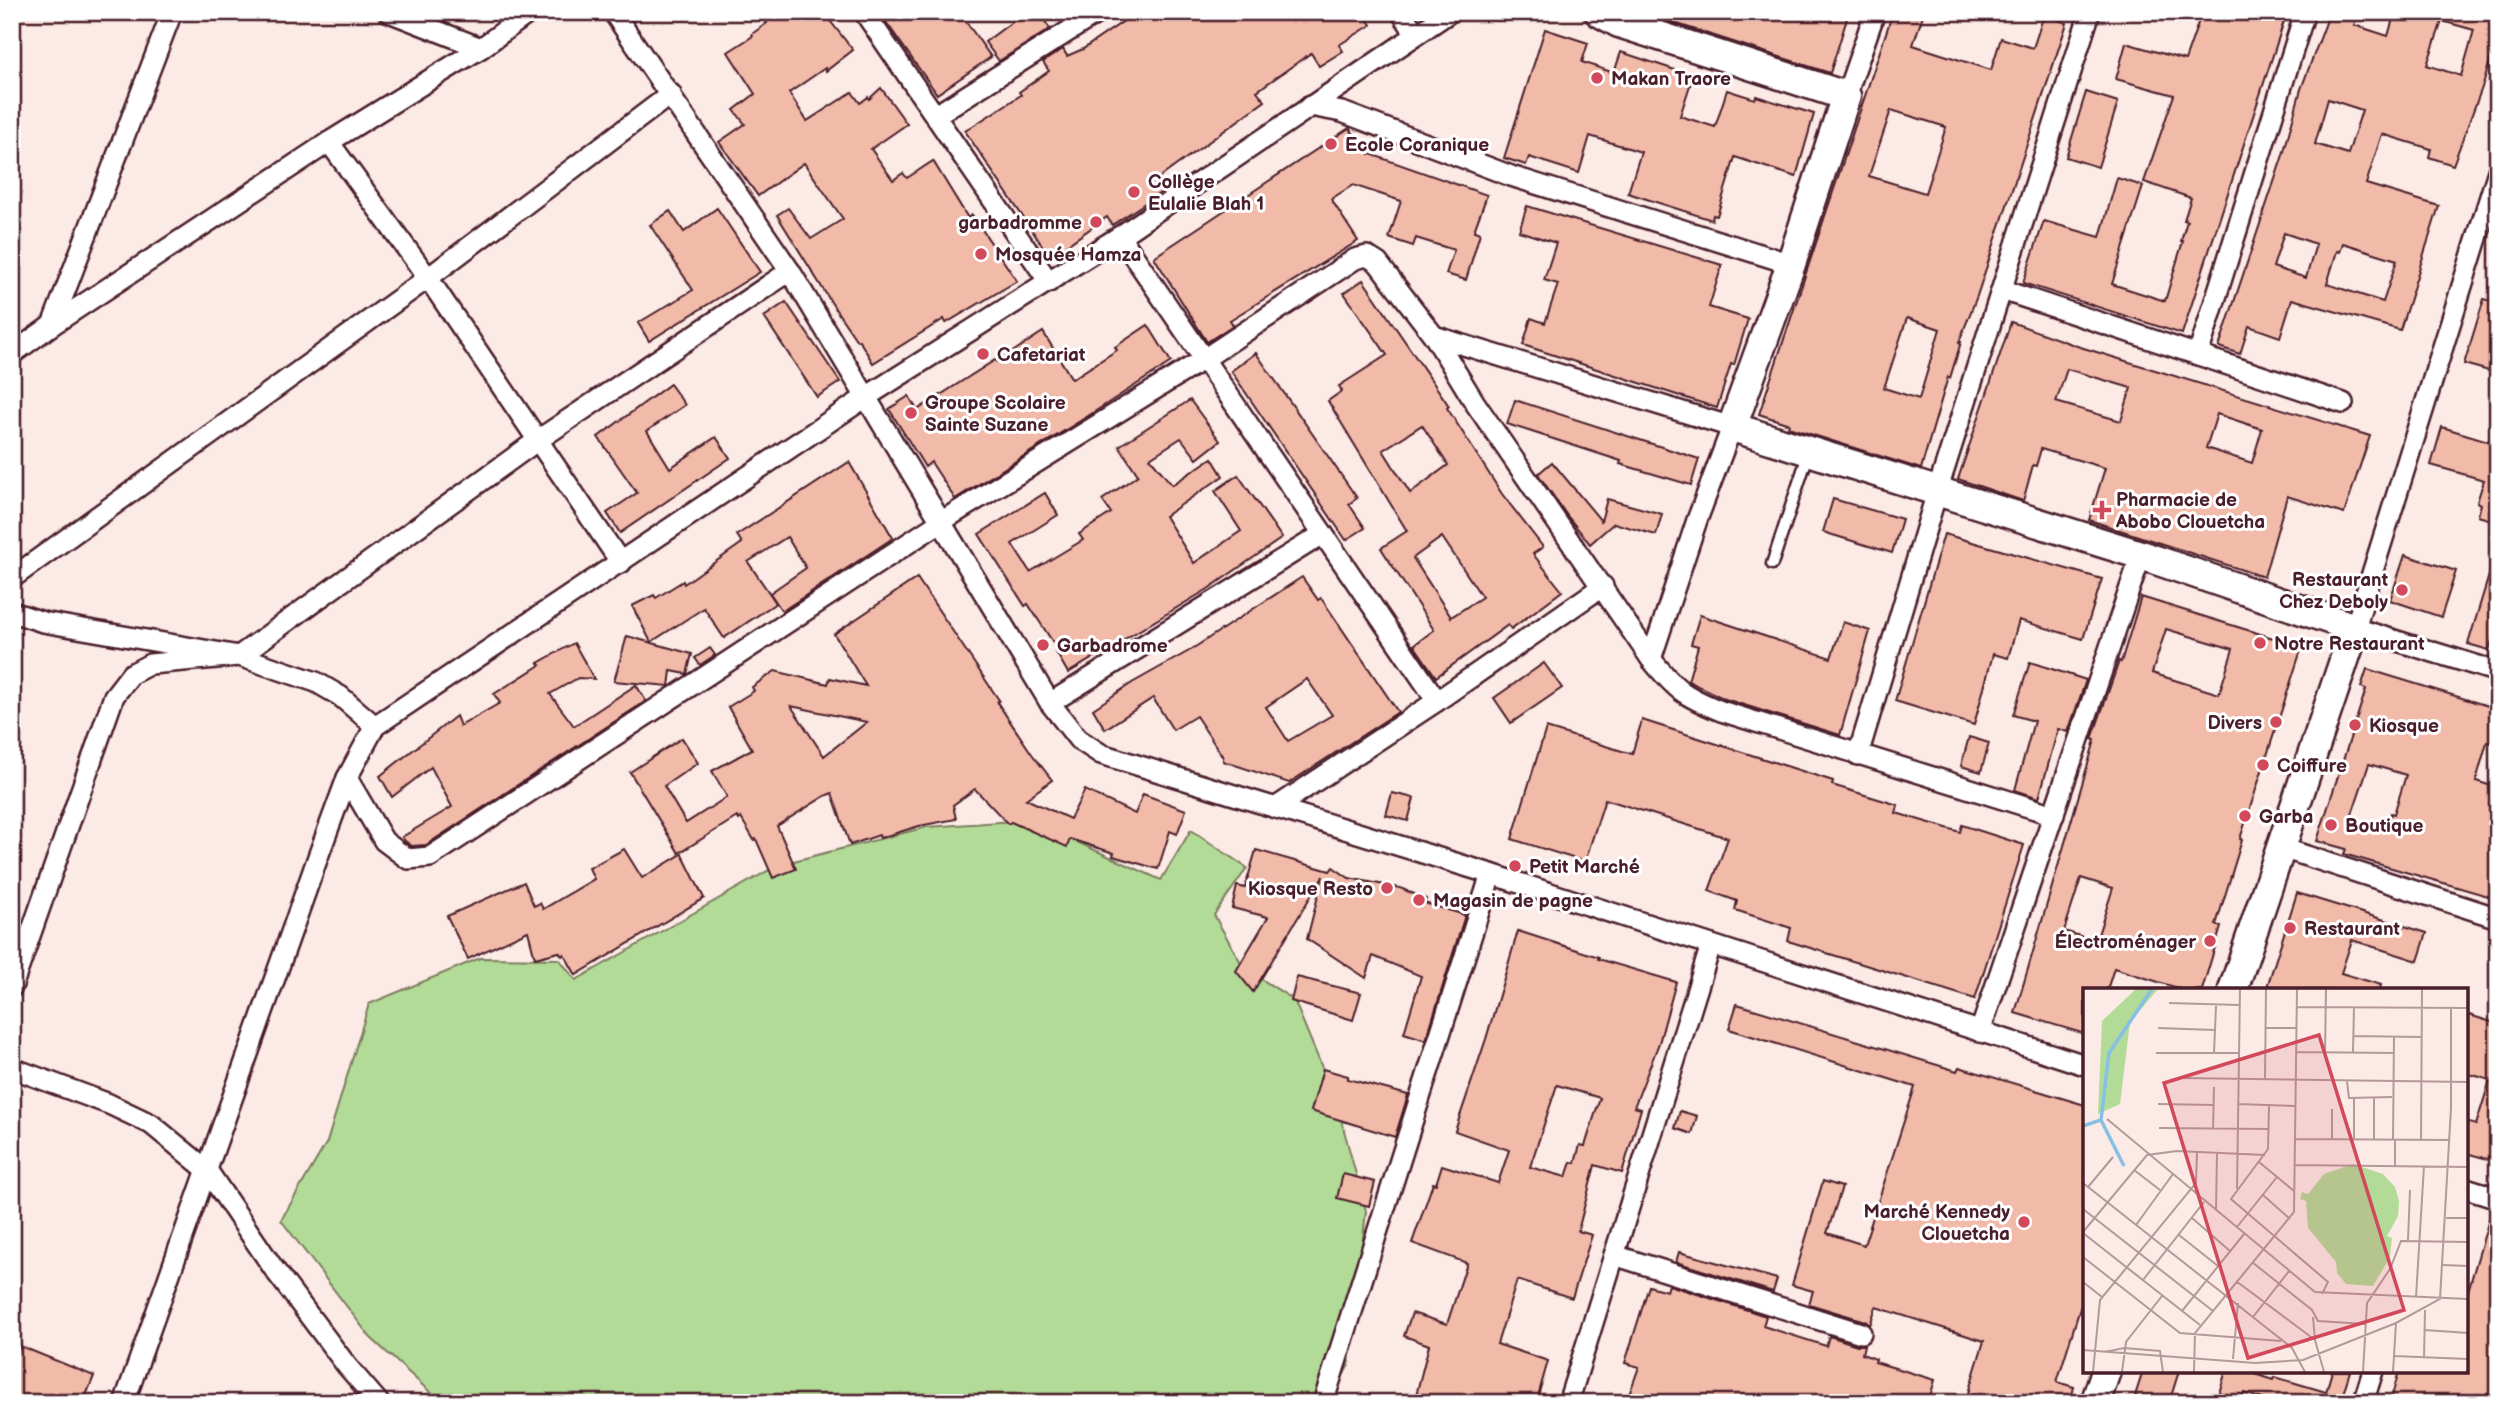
<svg xmlns="http://www.w3.org/2000/svg" width="2510" height="1415" font-family="'Balsamiq Sans',sans-serif">
	<rect width="100%" height="100%" fill="#fbeae5"/>
	<filter id="ink" filterUnits="userSpaceOnUse"><feTurbulence type="fractalNoise" baseFrequency=".0143" numOctaves="2"/><feDisplacementMap in="SourceGraphic" scale="14" xChannelSelector="R" yChannelSelector="G"/><feConvolveMatrix kernelMatrix="1 2 1 2 8 2 1 2 1" color-interpolation-filters="sRGB"/></filter>
	<g filter="url(#ink)">
		<path fill="#b2db97" stroke="#7e7d61" stroke-width="2" d="M1028,820L1161,880L1191,830L1247,868L1214,915L1244,968L1294,1000L1336,1101L1366,1211L1349,1365L1328,1403H442L370,1337L281,1220L327,1142L369,1004L480,958L559,959L576,980L778,865L927,827Z"/>
		<g fill="#f2baa9" stroke="#4a1f2b" stroke-width="2" fill-rule="evenodd">
			<path d="M760,12H823L853,50L826,71L825,68L789,93L807,121L852,92L860,103L868,97L869,99L881,88L907,124L871,149L893,180L903,173L907,178L933,161L968,218L972,215L1017,281L946,323L944,319L873,363L859,340L857,341L836,310L777,215L788,208L811,239L843,219L804,163L758,196L719,142L745,124L734,110L755,94L728,52L753,36L752,34L767,23Z"/>
			<path d="M879,12H959L991,57L937,94Z"/>
			<path d="M1011,12H1039L1050,29L999,61L985,42L1016,19Z"/>
			<path d="M1137,12H1363L1371,25L1339,45L1343,51L1319,66L1311,53L1257,91L1265,101L1159,178L1166,189L1112,225L1107,217L1050,257L965,131L1021,95L1019,92L1049,71L1043,62L1063,49L1067,56L1083,49Z"/>
			<path d="M1640,12H1849L1830,73Z"/>
			<path d="M1893,12H1924L1913,45L1991,70L2001,38L2033,48L2044,15L2067,23L1977,296L1959,342H1961L1950,378L1948,377L1921,469L1788,427L1789,424L1759,414ZM1891,110L1946,127L1925,193L1869,176ZM1907,318L1940,329L1919,399L1884,388Z"/>
			<path d="M2202,12H2287L2182,334L2023,283L2044,221L2100,237L2117,178L2143,186L2112,284L2165,301L2183,241H2181L2187,221L2184,220L2191,198L2144,182L2174,95L2116,79L2126,43L2185,60Z"/>
			<path d="M2330,12H2358L2354,25L2388,36L2395,12H2498V32L2484,82L2453,165L2429,157L2431,149L2382,134L2366,184L2439,206L2400,330L2292,299L2280,337L2249,326L2240,354L2219,347L2283,155L2301,89ZM2442,21L2474,30L2461,76L2427,65ZM2328,99L2362,110L2348,154L2315,144ZM2284,233L2316,244L2306,278L2273,267ZM2343,243L2397,260L2383,302L2327,284L2337,251L2340,252Z"/>
			<path d="M1545,29L1588,43L1582,62L1614,73L1621,52L1693,76L1680,116L1715,127L1727,90L1755,99L1756,96L1814,114L1796,177L1735,157L1717,216L1713,215L1712,220L1628,193L1641,152L1590,136L1579,173L1529,157L1526,165L1504,158Z"/>
			<path d="M2086,92L2118,102L2098,167L2066,157Z"/>
			<path d="M1349,128L1370,154L1487,195L1474,231L1480,233L1466,280L1446,274L1454,250L1416,238L1413,246L1389,238L1401,201L1353,185L1331,199L1358,241L1230,320L1233,325L1207,342L1154,257Z"/>
			<path d="M1527,206L1722,265L1709,307L1748,319L1734,365L1731,364L1717,408L1523,345L1531,318L1545,323L1558,284L1544,280L1556,243L1519,231Z"/>
			<path d="M717,208L760,272L649,341L638,323L693,290L650,225L670,211L684,232Z"/>
			<path d="M1363,280L1449,406L1447,408L1502,494L1543,547L1533,554L1562,591L1511,629L1508,625L1436,677L1414,645L1434,630L1381,548L1407,531L1328,401L1342,391L1339,386L1387,355L1344,293ZM1422,425L1448,465L1410,493L1383,450ZM1442,537L1482,597L1451,617L1413,558Z"/>
			<path d="M2484,299L2498,303V371L2490,369L2489,371L2464,364Z"/>
			<path d="M786,302L840,382L817,397L764,317Z"/>
			<path d="M2011,322L2077,346L2370,436L2344,514L2287,496L2264,577L2089,520L2105,468L2041,449L2036,466L2033,465L2023,501L1958,479ZM2067,369L2131,388L2121,421L2056,402ZM2217,414L2262,429L2252,463L2206,448Z"/>
			<path d="M1148,325L1171,362L1088,416L955,499L931,462L925,467L889,409L909,396L917,410L995,360L997,362L1043,332L1072,379L1117,350L1115,347Z"/>
			<path d="M1256,353L1357,498L1349,504L1365,528L1346,540L1231,371Z"/>
			<path d="M670,384L685,405L647,431L670,468L716,437L730,458L620,533L607,513L637,493L598,437Z"/>
			<path d="M1190,400L1220,441L1197,459L1181,438L1150,458L1172,485L1212,458L1223,476L1165,516L1194,563L1241,531L1215,491L1238,475L1282,538L1208,589L1068,673L1056,652L1058,650L1028,604L1025,606L979,534L1045,493L1058,515L1012,544L1030,572L1083,540L1079,534L1111,513L1102,500L1138,475L1119,446Z"/>
			<path d="M1515,400L1699,459L1691,485L1620,464L1621,461L1507,424Z"/>
			<path d="M2442,427L2498,444V522L2478,516L2481,504L2477,502L2484,480L2431,465Z"/>
			<path d="M849,462L893,538L782,611L770,593L806,568L787,537L748,562L776,603L724,638L704,608L651,642L632,606L654,595L656,598L683,581L684,584L742,543L737,535Z"/>
			<path d="M1552,462L1601,521L1607,499L1662,514L1656,535L1614,523L1590,544L1568,517L1538,474Z"/>
			<path d="M1833,499L1902,519L1892,553L1823,532Z"/>
			<path d="M1944,534L2102,579L2083,639L2019,620L2008,658L1993,654L1974,725L1895,701Z"/>
			<path d="M2405,555L2456,571L2441,617L2390,600Z"/>
			<path d="M2493,562H2498V622L2489,650L2468,644Z"/>
			<path d="M1302,577L1318,600L1321,598L1398,712L1289,783L1223,761V757L1196,716L1173,730L1153,698L1105,729L1093,709L1132,683L1189,651ZM1307,679L1332,715L1288,741L1266,707Z"/>
			<path d="M917,578L999,700L997,702L1032,754L1052,780L1026,799L1070,819L1085,790L1135,814L1143,794L1186,810L1177,834L1170,831L1158,869L1113,856L1114,853L1070,839L1067,847L1011,822L1008,824L975,789L953,805L956,819L919,826L880,838L879,835L850,845L832,793L825,796L777,826L796,869L773,878L756,839L754,840L741,818L739,820L737,817L679,853L630,772L682,738L698,763L664,786L686,823L727,797L712,771L752,749L728,707L754,691L752,687L775,671L828,684L830,678L866,686L834,634ZM791,706L867,722L824,756Z"/>
			<path d="M2141,597L2302,647L2240,839L2242,840L2216,925L2221,927L2202,990H2184L2114,968L2107,990H2085V1034L2015,1013L2095,740L2092,739L2119,661L2121,662ZM2166,629L2233,649L2219,694L2152,673ZM2081,878L2113,888L2096,941L2064,931Z"/>
			<path d="M1700,615L1831,658L1843,622L1870,631L1840,735L1725,699L1688,681L1698,646L1691,644Z"/>
			<path d="M627,636L692,654L687,674L671,671L669,686L614,681Z"/>
			<path d="M574,643L594,679L578,678L550,694L574,726L636,685L646,701L426,845L412,846L405,841L402,837L452,807L431,767L392,797L380,776L456,716L460,726L500,703L494,694L540,665L538,663Z"/>
			<path d="M710,648L715,655L700,665L695,658Z"/>
			<path d="M2030,662L2086,680L2068,732L2058,729L2039,798L2015,790L2034,721L2013,715Z"/>
			<path d="M1544,663L1562,688L1511,723L1494,698Z"/>
			<path d="M2367,669L2498,709V745L2487,742L2476,781L2498,788V899L2344,854L2346,849L2317,841L2366,689L2361,687ZM2369,764L2406,775L2394,814L2391,813L2386,832L2350,820Z"/>
			<path d="M1642,720L1833,781L1832,785L1898,805L1896,813L1960,832L1962,825L2024,845L1975,999L1788,941L1791,928L1735,910L1737,901L1709,891L1728,838L1605,799L1585,862L1512,839L1546,728L1632,754Z"/>
			<path d="M1969,737L1989,743L1981,772L1961,766Z"/>
			<path d="M1392,793L1414,798L1408,821L1386,815Z"/>
			<path d="M624,849L642,878L682,854L704,898L576,975L564,954L562,956L559,952L535,958L528,931L468,959L447,916L524,882L534,906L540,903L543,909L594,879L589,868Z"/>
			<path d="M1256,850L1330,871L1333,867L1349,878L1400,888L1426,899L1424,903L1465,915L1426,1040L1404,1033L1421,976L1373,956L1366,978L1307,939L1323,876L1253,992L1236,971L1268,917L1232,908L1237,886L1245,888Z"/>
			<path d="M2297,893L2427,933L2418,961L2352,940L2341,973L2381,985L2380,990H2266Z"/>
			<path d="M1518,931L1599,957L1598,959L1676,982L1659,1043L1634,1107L1641,1109L1622,1173L1595,1165L1578,1231L1592,1235L1572,1298L1517,1280L1497,1344L1548,1361L1536,1403H1414L1429,1345L1404,1336L1412,1313L1447,1324L1467,1263L1412,1243L1433,1183L1436,1184L1442,1165L1498,1183L1509,1150L1455,1131L1486,1039ZM1557,1085L1600,1098L1585,1146L1580,1145L1575,1163L1571,1162L1566,1177L1530,1167Z"/>
			<path d="M1297,977L1361,993L1353,1020L1291,1001Z"/>
			<path d="M1737,1004L1957,1071L1959,1067L2085,1105V1292L2057,1382L2074,1387L2070,1403H1965L1984,1341L1876,1307L1870,1325L1865,1321L1809,1304L1813,1291L1792,1285L1823,1181L1842,1187L1827,1233L1864,1245L1915,1087L1729,1029Z"/>
			<path d="M2466,1014L2498,1024V1162L2466,1153V1122L2476,1125L2490,1080L2466,1073Z"/>
			<path d="M1323,1069L1348,1076V1079L1408,1095L1395,1137L1311,1111Z"/>
			<path d="M1680,1111L1697,1116L1692,1134L1675,1128Z"/>
			<path d="M1343,1174L1375,1182L1369,1206L1337,1198Z"/>
			<path d="M2492,1209L2498,1210V1395L2495,1403H2390L2399,1371H2466V1298Z"/>
			<path d="M1679,1252L1777,1279L1773,1292L1676,1262Z"/>
			<path d="M1669,1285L1766,1316L1763,1326L1826,1346L1829,1336L1857,1345H1864L1862,1354L1876,1359L1875,1362L1935,1380L1928,1403H1626L1639,1367L1625,1363L1649,1286L1667,1291Z"/>
			<path d="M20,1346L94,1376L83,1403H12V1364Z"/>
			<path d="M2143,1371H2179L2169,1403H2156L2135,1396Z"/>
			<path d="M2226,1371H2246L2274,1380L2275,1377L2326,1392L2332,1371H2350L2342,1397L2345,1398L2344,1403H2276L2244,1393L2242,1400L2219,1393Z"/>
		</g>
		<g fill="none" stroke-linecap="round" stroke-linejoin="round">
			<defs>
				<path id="lane" d="M1772,564L1809,452"/>
				<g id="street">
					<path d="M389,12L481,48"/>
					<path d="M613,12L790,271L1050,703L1078,739L1101,754L1491,874L2085,1065"/>
					<path d="M864,12L1049,282"/>
					<path d="M1401,12L1416,34"/>
					<path d="M1846,96L1875,12"/>
					<path d="M1310,106L1342,112L1511,176L1791,264"/>
					<path d="M936,115L1099,12"/>
					<path d="M329,142L428,278L621,563"/>
					<path d="M2498,171L2355,628L2498,672"/>
					<path d="M1120,236L1437,701"/>
					<path d="M2002,290L2343,403"/>
					<path d="M52,325L172,12"/>
					<path d="M1434,336L1732,427L1697,520L1651,659"/>
					<path d="M12,354L52,325L329,142L481,48L530,12"/>
					<path d="M2198,355L2305,12"/>
					<path d="M12,578L428,278L671,94"/>
					<path d="M12,612L43,622L239,656L316,682L340,696L375,726"/>
					<path d="M1050,703L1323,534"/>
					<path d="M1858,755L1937,492L2090,12"/>
					<path d="M347,778L384,841L408,859L430,857L942,521L1204,359L1355,259L1367,256L1378,263L1434,336L1475,403L1651,659C1676,690 1684,696 1721,711L2054,815"/>
					<path d="M1275,808L1437,701L1603,586"/>
					<path d="M2279,847L2498,918"/>
					<path d="M12,987L114,696L131,674L150,664L239,656L538,440L790,271"/>
					<path d="M1980,1032L2141,555"/>
					<path d="M12,1068L109,1104L151,1124L207,1170L274,1269L347,1366L379,1403"/>
					<path d="M2466,1188L2498,1198"/>
					<path d="M1614,1255L1861,1333"/>
					<path d="M124,1403L319,854L347,778L375,726L866,397L1120,236L1450,12"/>
					<path d="M1323,1403L1491,874"/>
					<path d="M1568,1403L1711,945"/>
					<path d="M2363,1403L2373,1371"/>
				</g>
				<g id="secondary">
					<path d="M1599,12L1619,23L1846,96L1791,264L1732,427L2141,555L2355,628L2233,990"/>
					<path d="M2095,1403L2106,1371"/>
				</g>
			</defs>
			<use href="#lane" stroke="#4a1f2b" stroke-width="15"/>
			<use href="#street" stroke="#4a1f2b" stroke-width="24"/>
			<use href="#secondary" stroke="#4a1f2b" stroke-width="33"/>
			<use href="#lane" stroke="#fff" stroke-width="10"/>
			<use href="#street" stroke="#fff" stroke-width="19"/>
			<use href="#secondary" stroke="#fff" stroke-width="28"/>
		</g>
	</g>
	<g fill="#d1495b" stroke="#fff" stroke-width="2.5">
		<circle cx="1597" cy="78" r="7"/>
		<circle cx="1331" cy="144" r="7"/>
		<circle cx="1134" cy="192" r="7"/>
		<circle cx="1096" cy="222" r="7"/>
		<circle cx="981" cy="254" r="7"/>
		<circle cx="983" cy="354" r="7"/>
		<circle cx="911" cy="413" r="7"/>
		<path d="M2098.5 499.5h7v7h7v7h-7v7h-7v-7h-7v-7h7z"/>
		<circle cx="2402" cy="590" r="7"/>
		<circle cx="2260" cy="643" r="7"/>
		<circle cx="1043" cy="645" r="7"/>
		<circle cx="2276" cy="722" r="7"/>
		<circle cx="2355" cy="725" r="7"/>
		<circle cx="2263" cy="765" r="7"/>
		<circle cx="2245" cy="816" r="7"/>
		<circle cx="2331" cy="825" r="7"/>
		<circle cx="1515" cy="866" r="7"/>
		<circle cx="1387" cy="888" r="7"/>
		<circle cx="1419" cy="900" r="7"/>
		<circle cx="2290" cy="928" r="7"/>
		<circle cx="2210" cy="941" r="7"/>
		<circle cx="2024" cy="1222" r="7"/>
	</g>
	<g text-anchor="middle" stroke-width="6" stroke-linejoin="round" paint-order="stroke">
		<g font-size="19" font-weight="bold" fill="#4a1f2b" stroke="#fff" text-anchor="start">
			<text x="1611" y="85">Makan Traore</text>
			<text x="1345" y="151">Ecole Coranique</text>
			<text x="1148" y="188">Collège<tspan x="1148" dy="22">Eulalie Blah 1</tspan></text>
			<text x="1082" y="229" text-anchor="end">garbadromme</text>
			<text x="995" y="261">Mosquée Hamza</text>
			<text x="997" y="361">Cafetariat</text>
			<text x="925" y="409">Groupe Scolaire<tspan x="925" dy="22">Sainte Suzane</tspan></text>
			<text x="2116" y="506">Pharmacie de<tspan x="2116" dy="22">Abobo Clouetcha</tspan></text>
			<text x="2388" y="586" text-anchor="end">Restaurant<tspan x="2388" dy="22">Chez Deboly</tspan></text>
			<text x="2274" y="650">Notre Restaurant</text>
			<text x="1057" y="652">Garbadrome</text>
			<text x="2262" y="729" text-anchor="end">Divers</text>
			<text x="2369" y="732">Kiosque</text>
			<text x="2277" y="772">Coiffure</text>
			<text x="2259" y="823">Garba</text>
			<text x="2345" y="832">Boutique</text>
			<text x="1529" y="873">Petit Marché</text>
			<text x="1373" y="895" text-anchor="end">Kiosque Resto</text>
			<text x="1433" y="907">Magasin de pagne</text>
			<text x="2304" y="935">Restaurant</text>
			<text x="2196" y="948" text-anchor="end">Électroménager</text>
			<text x="2010" y="1218" text-anchor="end">Marché Kennedy<tspan x="2010" dy="22">Clouetcha</tspan></text>
		</g>
	</g>
	<g transform="translate(2083 988)">
		<rect width="385" height="385" fill="#fbeae5"/>
		<path d="M53,1H75L47,34L37,116L15,126L19,33ZM270,176L300,186L312,199L316,213L315,228L304,248L309,250L307,269L290,298L263,296L254,285L253,274L225,240L223,213L217,211L219,204L225,206L241,186Z" fill="#b2db97"/>
		<path fill="none" stroke="#86c0e5" stroke-width="3.5" d="M18,132L41,178M0,138L18,132L26,65L69,1"/>
		<path fill="none" stroke="#b4999b" stroke-width="2" d="M86,15L156,17M214,19L385,20M75,40L132,42M183,40H213M270,48L338,49M213,64L311,65M242,64L243,1M270,64L271,20M73,65H155M131,65L133,18M96,90L385,94M182,91L183,1M264,93L266,110L309,109M291,109V151M75,116L131,117M155,116L212,118M186,117L185,161L148,211L245,294L239,306M24,131L232,304L385,311M76,140L186,141M130,141L131,99M212,151L367,152M249,151V121M271,151V110M310,152L311,49M338,152L339,1M176,174L211,203M211,177L385,179M312,178V152M51,182L77,202M0,195L209,360L222,384M5,199L30,169M154,201L157,1M180,207L207,231M0,221L130,323M133,222L134,165M109,230L147,263M363,230H385M53,237L90,186M154,239L194,189M0,244L64,167L94,163L182,167M0,245L117,337M96,247L135,278M325,252L327,202M0,269L97,345L198,353M169,274L229,322L235,333L282,336M360,277L385,278M60,292L121,214M153,293L232,352L241,384M0,294L19,309M333,309L341,178M99,323L161,246M170,329L206,283M230,329L232,352M342,342L385,345M0,362L172,375L220,372L313,335L357,311L368,120V20M22,364L41,360L77,363L80,384M311,368L385,371M341,369L342,322M150,371L155,315M10,384L17,312L113,195L114,164M39,384L43,354L79,308M111,384L112,345L211,224L214,1M280,384L284,315L307,281L318,253L385,254M310,384L313,335"/>
		<path fill="#d1495b" fill-opacity="0.15" stroke="#d1495b" stroke-width="3.5" d="M236,47L321,322L165,370L81,95Z"/>
		<rect width="385" height="385" fill="none" stroke="#4a1f2b" stroke-width="3.5"/>
	</g>
	<rect width="2510" height="1415" fill="none" stroke="#fff" stroke-width="42"/>
	<rect x="21" y="21" width="2468" height="1373" fill="none" stroke="#4a1f2b" stroke-width="2.5" filter="url(#ink)"/>
</svg>
